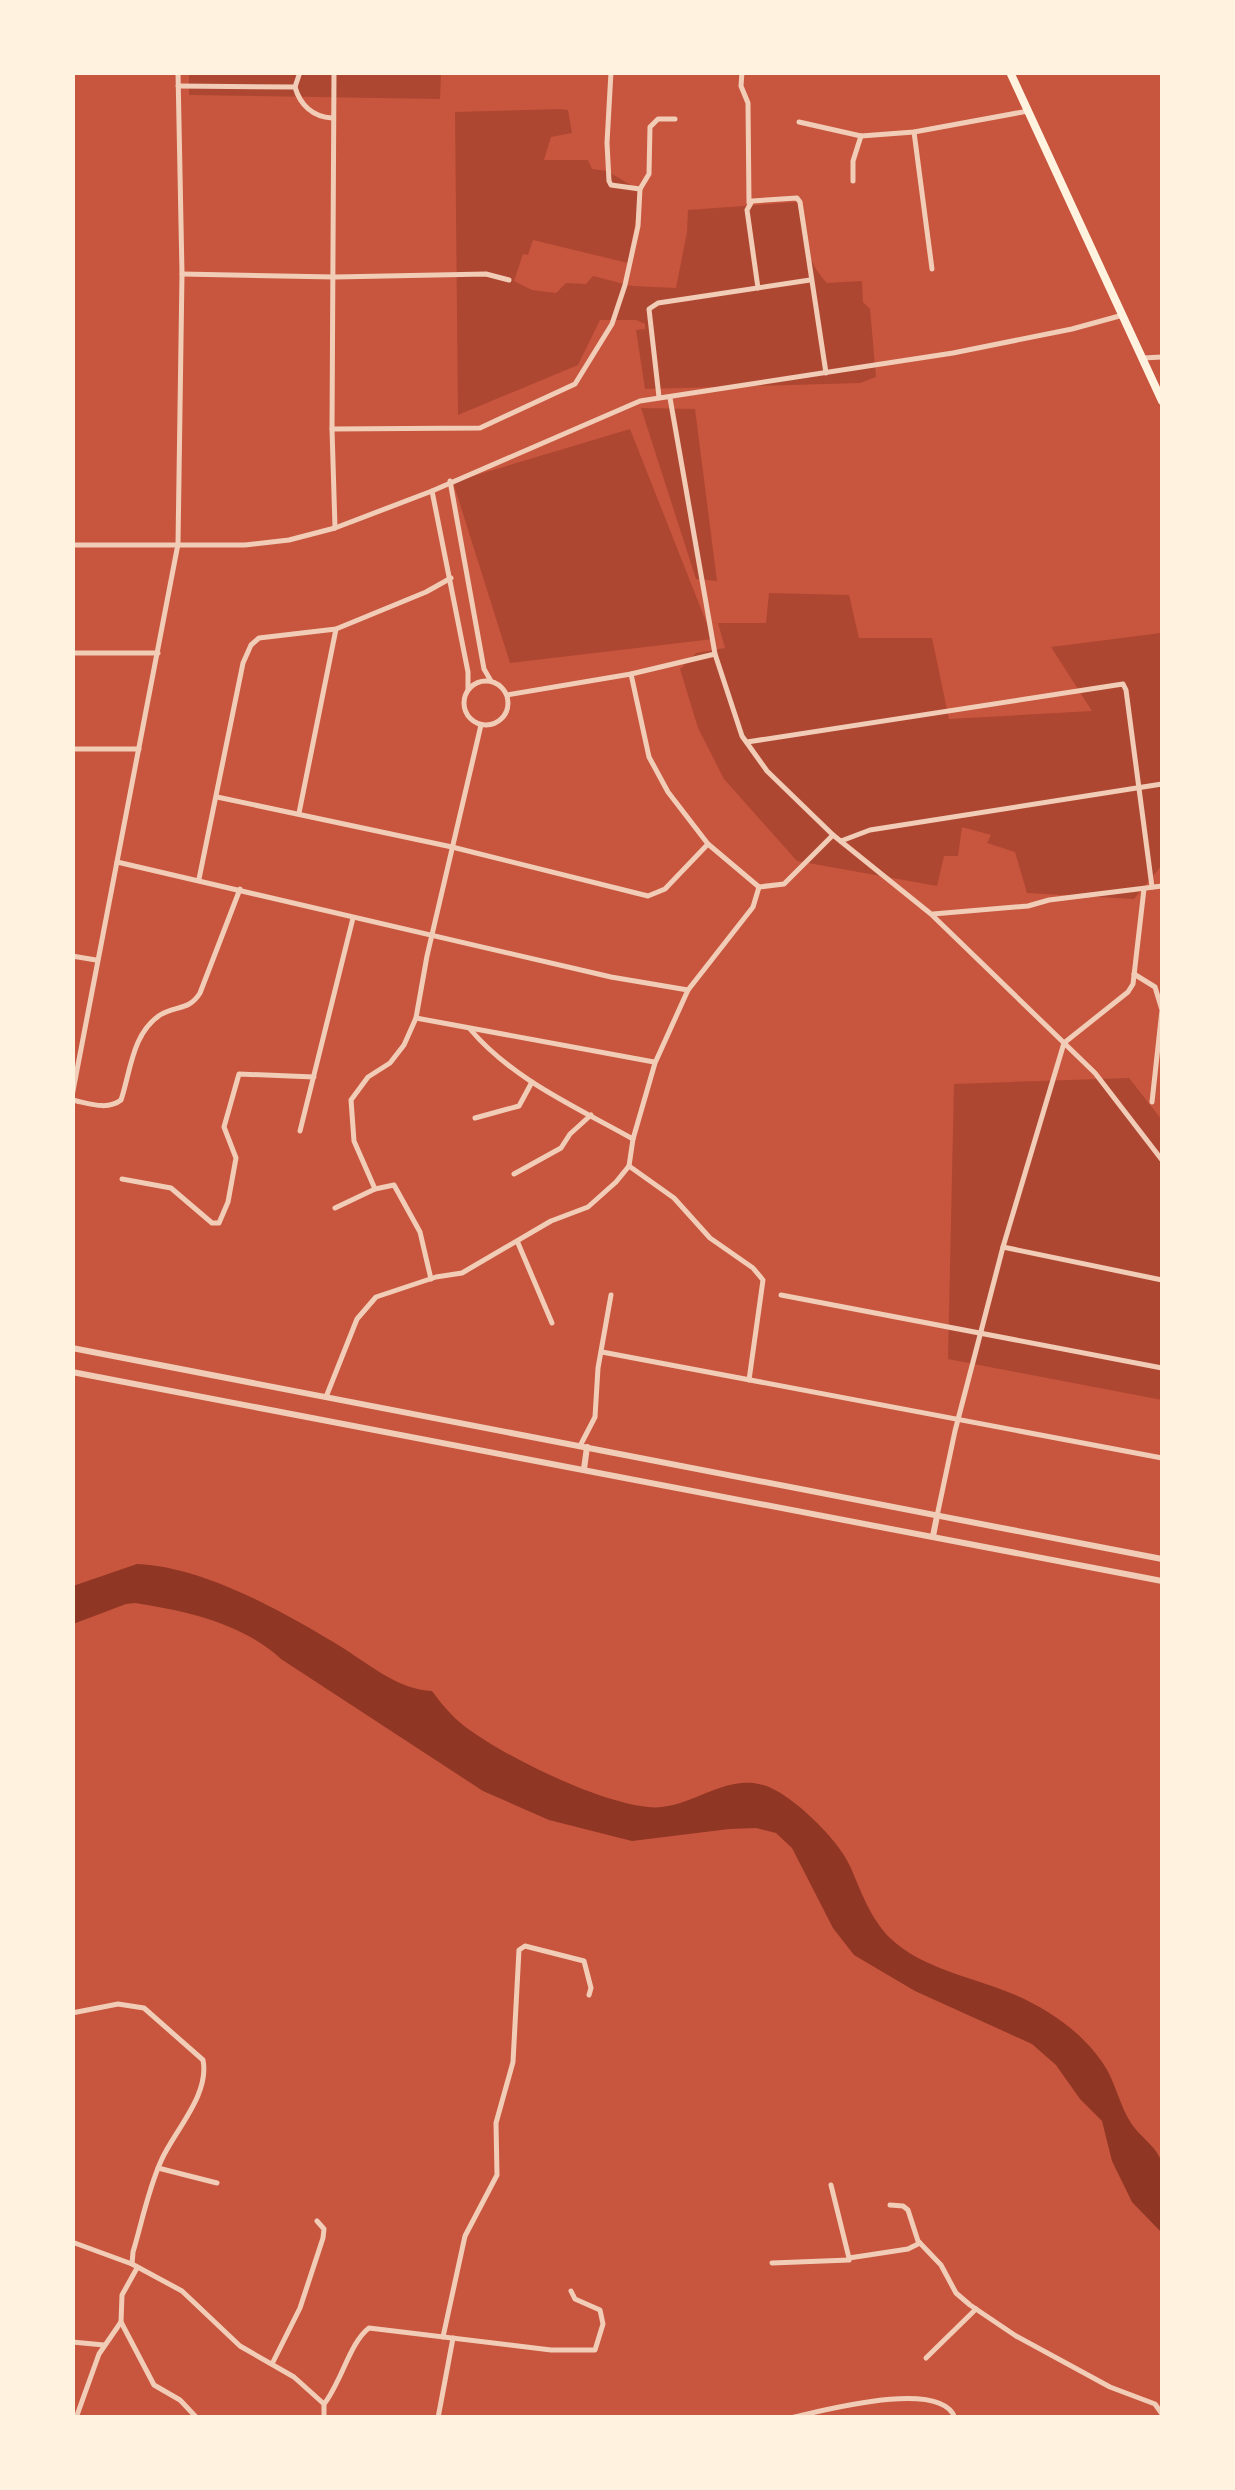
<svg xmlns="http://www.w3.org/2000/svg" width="1235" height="2490" font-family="'Source Sans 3',sans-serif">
	<rect width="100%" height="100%" fill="#c8553d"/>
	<g fill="#ae4732">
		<path d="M189,73H441L440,99L189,95Z"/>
		<path d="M560,109L568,110L572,133L551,137L544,160H588L592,169L607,171L641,191L628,263L533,240L528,255L523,254L514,281L532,290L556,293L566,283L586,284L593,276L632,286L676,288L687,232L688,210L797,202C803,230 805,261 827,283L862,281L863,302L870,309L876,377L860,383L645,389L636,330L645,329V324L636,320H600L578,365L458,415L455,112Z"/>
		<path d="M641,408L695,409L717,581L696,579Z"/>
		<path d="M630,429L713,639L510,663L453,482Z"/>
		<path d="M769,593L849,595L859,638H932L949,719L1092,711L1051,647L1161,633L1162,865L1134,899L1027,893L1015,852L987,843L991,835L962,827L958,856H944L937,886L797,861L724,779L698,728L680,669L696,653L725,648L718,623H766Z"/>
		<path d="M1129,1078L1162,1120V1400L948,1359L954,1084Z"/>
	</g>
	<path fill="#8f3625" d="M137,1564C206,1567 285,1613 343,1648C370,1665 399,1690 432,1691C438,1699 444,1707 451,1714C482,1748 616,1813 662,1807C698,1803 726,1775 763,1785C790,1792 839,1840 850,1866C861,1891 870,1918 890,1938C922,1969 973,1977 1013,1994C1050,2010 1085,2034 1106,2068C1116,2085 1120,2106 1131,2123C1139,2136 1159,2148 1162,2164C1167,2185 1163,2211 1162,2233L1132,2202L1112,2161L1102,2121L1080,2099L1056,2065L1032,2044L915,1991L854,1955L833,1928L792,1848L776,1833L756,1828L729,1829L632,1841L549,1820L483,1791L281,1659C242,1623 186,1611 135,1603L126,1604L73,1624V1586Z"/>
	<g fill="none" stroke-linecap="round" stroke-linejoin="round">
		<g stroke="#f1ccb7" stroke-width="5">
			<path d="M334,72L332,429L335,528"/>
			<path d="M611,72L607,143L609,181L611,185L640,189"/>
			<path d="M742,72L741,86L748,103L749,203"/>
			<path d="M178,86L295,87L300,72"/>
			<path d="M295,87C300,105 313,117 332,118"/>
			<path d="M799,122L861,136L914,132L1028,111"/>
			<path d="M914,132L932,269"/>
			<path d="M853,181V161L861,136"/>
			<path d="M182,274L335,277L486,274L509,280"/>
			<path d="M758,288L747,210L752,201L797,198L800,202L826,373"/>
			<path d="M1143,358L1162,357"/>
			<path d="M659,397L649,309L658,303L810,280"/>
			<path d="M670,398L715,654L742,736L767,771L833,835L931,914L1095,1073L1162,1160"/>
			<path d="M332,429L480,428L575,384L612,324L625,285L638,226L640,189L649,174L650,127L658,119H675"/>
			<path d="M450,481L484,669L491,681"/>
			<path d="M432,491L468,672V689"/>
			<path d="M72,545H245L289,540L335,528L432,491L640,401L953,353L1072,329L1123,315"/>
			<path d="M72,653H158"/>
			<path d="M631,674L649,757L668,792L708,844L759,887"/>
			<circle cx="486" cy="703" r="22"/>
			<path d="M507,695L631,674L715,654"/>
			<path d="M747,742L1123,684L1126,690L1152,887"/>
			<path d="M72,749H139"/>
			<path d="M217,797L452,847L648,896L665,889L708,844"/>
			<path d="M299,813L336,629"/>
			<path d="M841,841L870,830L1162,784"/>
			<path d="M117,862L611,977L688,990"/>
			<path d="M199,879L243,663L251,645L259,638L336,629L426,592L451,578"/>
			<path d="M759,887L784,884L833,835"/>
			<path d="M933,914L1028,906L1049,900L1162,886"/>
			<path d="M72,956L96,960"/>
			<path d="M1134,974L1155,987L1162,1010L1152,1102"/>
			<path d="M416,1018L654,1062"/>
			<path d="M470,1029C512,1079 576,1107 633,1139"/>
			<path d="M72,1096L178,544L182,274L178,72"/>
			<path d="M72,1100C88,1103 107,1111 121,1100C131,1070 132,1034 160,1015C176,1005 189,1011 200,993L240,889"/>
			<path d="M475,1118L519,1106L532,1082"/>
			<path d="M300,1131L353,918"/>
			<path d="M629,1166L674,1198L710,1238L753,1268L763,1280L749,1380"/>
			<path d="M514,1174L561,1148L570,1134L591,1115"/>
			<path d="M122,1179L171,1188L212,1223H219L228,1202L236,1158L224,1127L239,1074L314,1077"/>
			<path d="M375,1189L354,1141L351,1100L368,1077L390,1063L404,1045L416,1018L427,956L481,725"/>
			<path d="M335,1208L375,1189L394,1185L420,1232L431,1279"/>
			<path d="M518,1243L552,1323"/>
			<path d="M1003,1247L1162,1280"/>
			<path d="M781,1295L1162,1368"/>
			<path d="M602,1352L1162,1458"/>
			<path d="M326,1397L357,1319L376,1297L436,1277L462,1273L551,1221L588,1207L616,1182L629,1166L633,1139L655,1063L688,990L753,907L759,887"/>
			<path d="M580,1446L595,1417L598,1368L611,1295"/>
			<path d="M937,1516L955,1431L1003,1247L1064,1043L1128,992L1133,984L1144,889"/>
			<path d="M72,2013L118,2004L144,2008L203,2060C210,2095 174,2131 161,2161C148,2190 142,2222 133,2252L132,2264L182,2291L240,2346L294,2377L324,2404V2418"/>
			<path d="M158,2168L217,2183"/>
			<path d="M831,2185L849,2258L908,2249L920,2243"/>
			<path d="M890,2205L903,2206L908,2210L918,2241L941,2265L956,2293L970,2305L1016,2336L1110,2387L1155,2404L1162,2414"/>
			<path d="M72,2242L132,2264"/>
			<path d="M772,2263L849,2260"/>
			<path d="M121,2322L154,2385L180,2400L197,2418"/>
			<path d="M443,2337L465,2236L497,2175L496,2123L513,2062L519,1950L525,1946L584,1961L591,1988L589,1995"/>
			<path d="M72,2342L104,2345"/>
			<path d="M926,2358L976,2309"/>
			<path d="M273,2362L300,2308L323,2238L324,2229L317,2221"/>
			<path d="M324,2404C341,2383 350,2342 369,2328L551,2350H595L603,2324L600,2310L575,2299L571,2291"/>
			<path d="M76,2418L99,2354L121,2322L122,2295L137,2268"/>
			<path d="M438,2418L453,2338"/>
			<path d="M790,2418C822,2411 941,2378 955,2418"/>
		</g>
		<g stroke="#f1ccb7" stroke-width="6">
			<path d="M72,1348L1162,1559"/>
			<path d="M72,1372L1162,1581"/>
			<path d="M584,1469L587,1447"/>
			<path d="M933,1536L937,1516"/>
		</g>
		<path stroke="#fff3e0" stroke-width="8" d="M1010,72L1162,401"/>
	</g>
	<rect width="1235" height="2490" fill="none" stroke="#fff3e0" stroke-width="150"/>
</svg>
